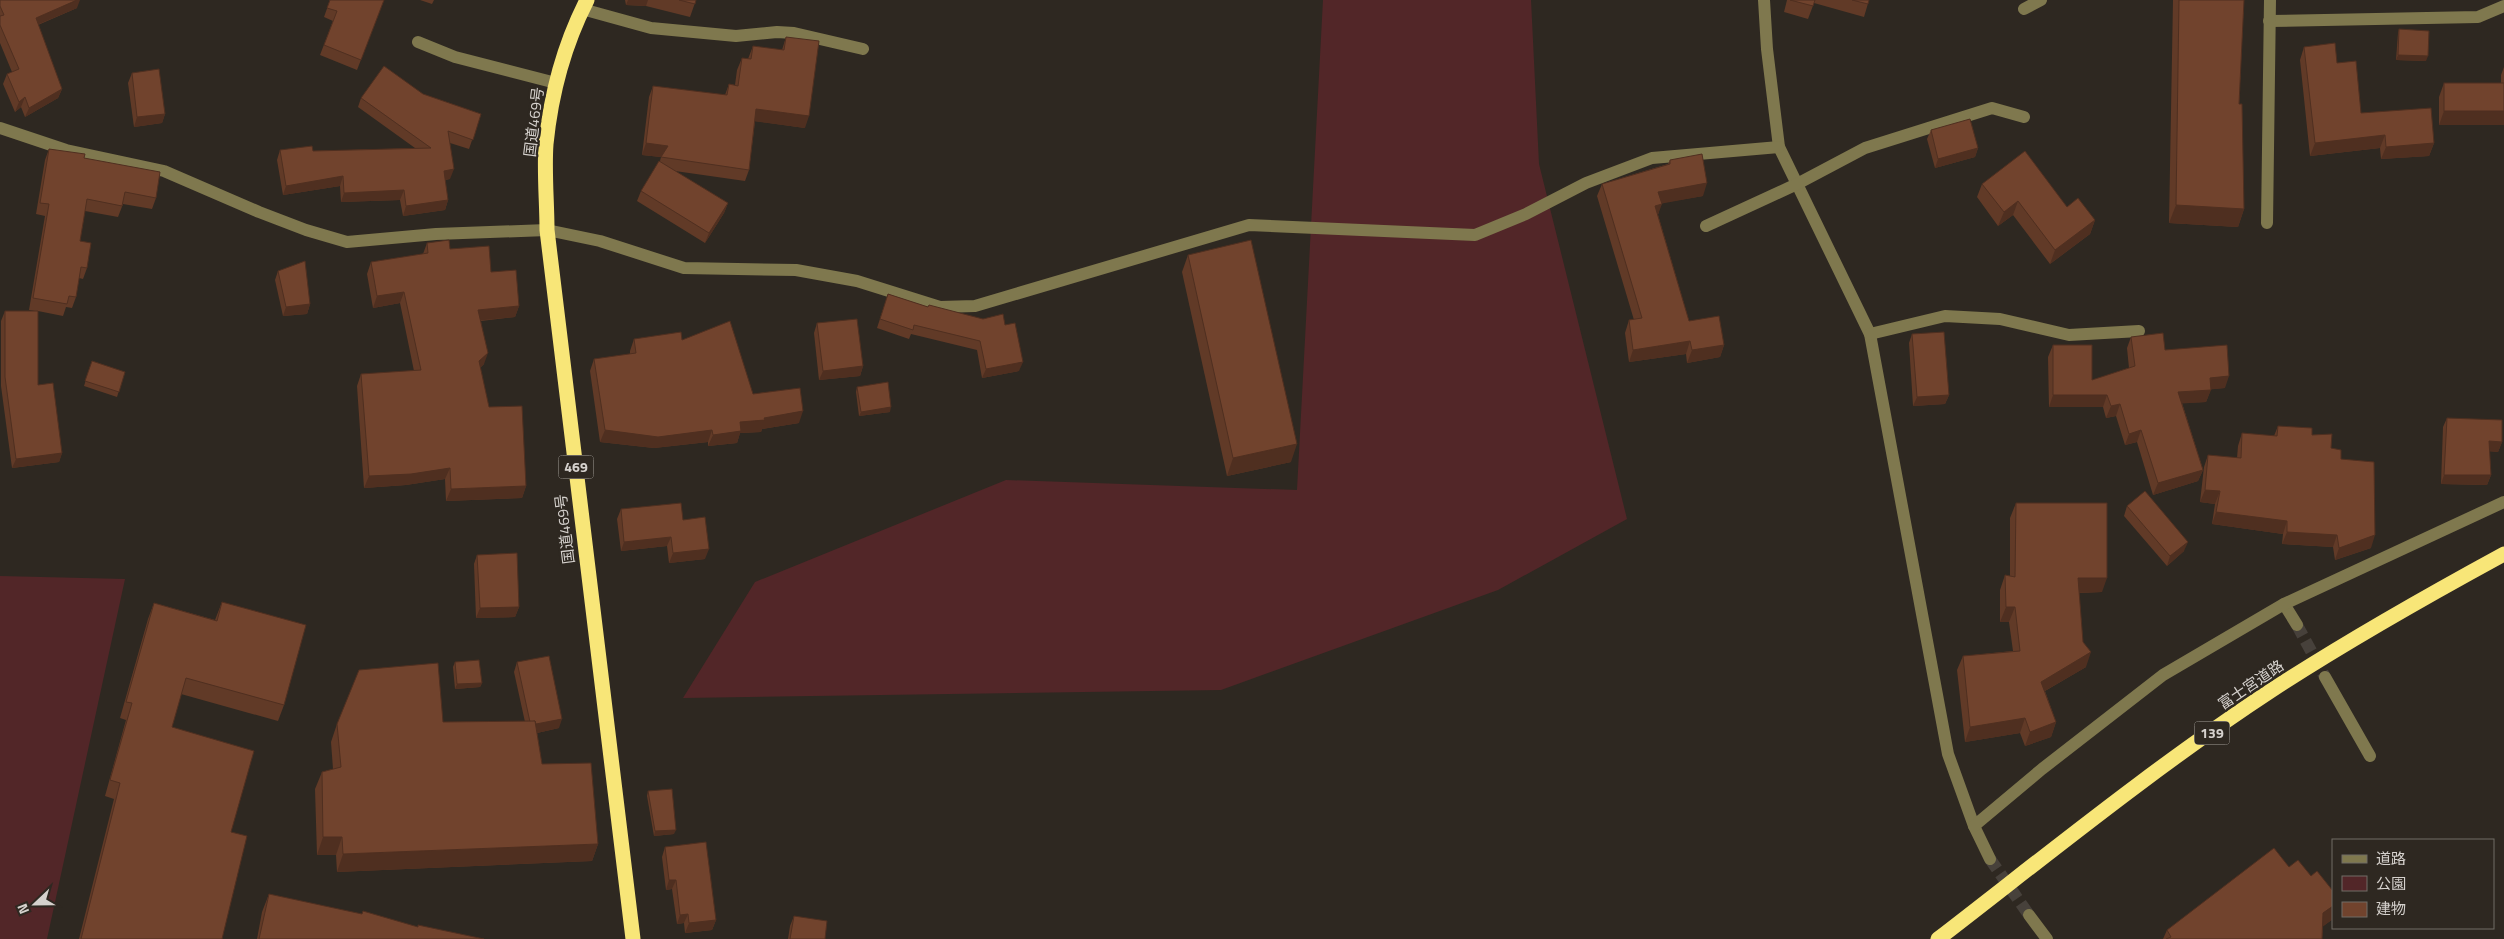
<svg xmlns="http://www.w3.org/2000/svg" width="2504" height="939" font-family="'Titillium Web','Noto Sans JP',sans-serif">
	<rect width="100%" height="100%" fill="#2e2821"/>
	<g fill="#522628">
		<path d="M1323,0H1531L1539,164L1627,519L1498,590L1221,690L683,698L755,582L1006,480L1297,490Z"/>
		<path d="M0,576L125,579L47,939H0Z"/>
	</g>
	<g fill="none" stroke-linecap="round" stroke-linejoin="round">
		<g stroke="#47413b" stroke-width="12" stroke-dasharray="12 6" stroke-linecap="butt">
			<path d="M2297,625L2325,677"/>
			<path d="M1990,859L2029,915"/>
		</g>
		<g stroke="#7f784e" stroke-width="12">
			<path d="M1764,0L1767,49L1779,147L1870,334L1948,754L1974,826L1990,859"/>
			<path d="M582,9L651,28L736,36L777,32L794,33L863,49"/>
			<path d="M2024,9L2041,0"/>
			<path d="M2269,21L2478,17L2504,6"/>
			<path d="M418,42L455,57L556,83"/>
			<path d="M0,128L66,150L164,171L259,212L306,230L347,242L436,234L547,230L600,241L684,268L796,270L857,281L940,307L975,306L1249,225L1475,235L1526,214L1586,183L1652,158L1779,147"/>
			<path d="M2267,223L2270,0"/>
			<path d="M1706,226L1797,184L1865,148L1992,108L2024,117"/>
			<path d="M1870,334L1945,316L2000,319L2069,335L2139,331"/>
			<path d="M2284,604L2297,625"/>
			<path d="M2325,677L2370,756"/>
			<path d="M1974,826L2042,769L2163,675L2284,604L2504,502"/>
			<path d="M2029,915L2047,939"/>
		</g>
		<g stroke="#f8e678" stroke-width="15">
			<path d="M587,0C564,45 551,94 546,144C544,172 547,202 547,230L633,939"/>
			<path d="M1938,939C2047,855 2156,766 2272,690C2347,641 2425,597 2504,554"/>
		</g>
	</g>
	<g fill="#613a27">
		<path d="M0,0L77,8L38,25L62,89L58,98L25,117L21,107L15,112L3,84L7,74L12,72L0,43Z"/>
		<path d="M330,0H384L357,70L320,55L333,21L324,17Z"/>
		<path d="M420,0H434L432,4Z"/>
		<path d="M625,0H696L690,17L646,6L626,5Z"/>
		<path d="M1787,0H1869L1864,17L1814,3L1808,19L1784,12Z"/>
		<path d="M2173,0H2244L2239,104L2244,209L2238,227L2169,223Z"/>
		<path d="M2399,29L2426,61L2396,60L2398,33Z"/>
		<path d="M786,37L805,128L755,121L749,170L745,181L675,171L728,203L724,213L705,243L637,201L641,191L660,161L661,157L642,155L649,97L653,86L725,95L729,84L735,85L737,70L742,58L748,59L753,46L782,50Z"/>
		<path d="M2304,47L2337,63L2361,113L2434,143L2429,156L2381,159L2380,148L2310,156L2300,60Z"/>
		<path d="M2504,67V125H2439V97L2444,83H2501V75Z"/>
		<path d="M132,73L165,114L162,123L134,127L128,83Z"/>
		<path d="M423,94L481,114L469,149L450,143V179L445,180L448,200L445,210L403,216L400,200L341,202L340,186L283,195L277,160L280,150L313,151L415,148L358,107L361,98Z"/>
		<path d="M1931,130L1978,148L1975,157L1935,168L1927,139Z"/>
		<path d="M49,149L84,158L156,198L152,209L123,204L118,217L85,211L80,241L87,268L83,279L79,278L76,297L72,308L66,307L63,316L38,311V385L62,453L59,462L12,468L1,386V321L5,311H35L29,310L45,216L36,214L45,160Z"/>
		<path d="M1670,160L1703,196L1661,203L1658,215L1689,321L1724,345L1720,357L1687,363L1686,354L1629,362L1625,333L1629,320H1634L1597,196L1602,184L1668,164Z"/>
		<path d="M1982,184L2067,207L2095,220L2090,234L2050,264L2013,215L1998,226L1977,197Z"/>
		<path d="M427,243L450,249L491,272L519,306L515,317L481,321L484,364L480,368L489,407L526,486L522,498L446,501L445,479L406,485L364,488L357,386L361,374L414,371L400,303L373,308L367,274L371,262L423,254Z"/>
		<path d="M1188,255L1291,462L1227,476L1182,272Z"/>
		<path d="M278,271L310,304L307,314L283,316L275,280Z"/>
		<path d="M888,294L928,307L1005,325L1019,371L982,378L977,350L911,334L909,339L877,328Z"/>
		<path d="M817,323L863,366L860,376L819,380L814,333Z"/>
		<path d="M1912,334L1949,395L1945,404L1913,406L1909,343Z"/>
		<path d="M2131,337L2165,350L2225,388L2211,389L2206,402L2182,403L2203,470L2198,481L2153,495L2137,442L2125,445L2116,416L2106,418L2103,407H2049L2048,357L2053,345L2092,380L2129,368L2127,348Z"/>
		<path d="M634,339L682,340L753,394L799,423L762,429L761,432L740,433L737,443L708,446V442L654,448L600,442L590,371L594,359L630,354V351Z"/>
		<path d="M92,361L125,372L117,397L84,386Z"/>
		<path d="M857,387L890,412L859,416L856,392Z"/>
		<path d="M2447,418L2502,442L2498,452L2489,451L2491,475L2487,485L2441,484L2443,427Z"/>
		<path d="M2278,426L2312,435L2331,448L2341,459L2371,548L2335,560L2333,547L2282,544L2283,534L2212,524L2215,504L2200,502L2204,467L2208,455L2237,458L2238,446L2242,433L2274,436Z"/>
		<path d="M2016,503L2102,592L2079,593L2083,642L2086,667L2045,691L2056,722L2051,737L2025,746L2020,733L1965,742L1957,670L1963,656L2013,651L2009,622H2000V590L2005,575L2010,576V518Z"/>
		<path d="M2127,506L2184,551L2167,566L2124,516Z"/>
		<path d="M621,509L683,520L705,559L669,563L667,546L621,551L617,519Z"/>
		<path d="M477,555L519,607L515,617L476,618L474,564Z"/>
		<path d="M222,602L284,705L278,721L181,694L172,727L231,832L222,939H79L114,799L105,796L126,720L120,718L148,619L154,603L215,620Z"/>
		<path d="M455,662L482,683L480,687L455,689L453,667Z"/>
		<path d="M517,662L559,728L537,733L542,764L598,844L592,861L337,872L336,855H317L315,789L322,772L333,769L331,742L337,724L525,722L514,672Z"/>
		<path d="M648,791L674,834L654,836L647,796Z"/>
		<path d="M665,847L716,920L712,930L685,933L684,923L677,924L672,889L666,890L662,857Z"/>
		<path d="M269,894L418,927L484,939H257L262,912Z"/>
		<path d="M794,916L825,939H788L790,926Z"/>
		<path d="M2333,919L2323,926L2322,939H2163L2167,930Z"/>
	</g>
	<g fill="#4f2f20">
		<path d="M77,0H80L77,8L32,27L36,18Z"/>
		<path d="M628,0H648L646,6L626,5Z"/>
		<path d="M2398,55L2428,56L2426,61L2396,60Z"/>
		<path d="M62,89L58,98L25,117L29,108Z"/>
		<path d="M25,97L21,107L15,112L19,102Z"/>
		<path d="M756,109L809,116L805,128L752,121Z"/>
		<path d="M2444,111H2504V125H2439Z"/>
		<path d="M165,114L162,123L134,127L137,117Z"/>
		<path d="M2385,135L2380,148L2310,156L2315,143Z"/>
		<path d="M646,143L668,146L661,157L642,155Z"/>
		<path d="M2434,143L2429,156L2381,159L2386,147Z"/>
		<path d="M1978,148L1975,157L1935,168L1938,159Z"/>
		<path d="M454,169L450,179L441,180L444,171Z"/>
		<path d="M343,176L340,186L283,195L286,186Z"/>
		<path d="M1707,183L1703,196L1654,205L1658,192Z"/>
		<path d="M404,190L400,200L341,202L344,193Z"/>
		<path d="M448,200L445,210L403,216L406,206Z"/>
		<path d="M2018,201L2013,215L1998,226L2004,212Z"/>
		<path d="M728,203L724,213L705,243L709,233Z"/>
		<path d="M1662,204L1657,217L1655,206Z"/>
		<path d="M2176,205L2244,209L2238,227L2169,223Z"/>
		<path d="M2095,220L2090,234L2050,264L2055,250Z"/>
		<path d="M404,292L400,303L373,308L377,296Z"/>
		<path d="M310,304L307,314L283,316L286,307Z"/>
		<path d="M519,306L515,317L474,321L478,310Z"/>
		<path d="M1690,341L1686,354L1629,362L1633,350Z"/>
		<path d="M1724,345L1720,357L1687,363L1692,350Z"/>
		<path d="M488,353L484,364L474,373L479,361Z"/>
		<path d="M1023,362L1019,371L982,378L986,369Z"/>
		<path d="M863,366L860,376L819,380L823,371Z"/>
		<path d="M2229,376L2225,388L2205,390L2210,378Z"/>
		<path d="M2211,390L2206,402L2174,404L2178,392Z"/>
		<path d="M1949,395L1945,404L1913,406L1917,397Z"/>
		<path d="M2053,395H2107L2103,407H2049Z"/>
		<path d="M2120,404L2116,416L2106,418L2111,406Z"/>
		<path d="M891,407L890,412L859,416L861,412Z"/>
		<path d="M803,411L799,423L762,429L761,432L740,433L737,443L708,446L713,435L740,422Z"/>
		<path d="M605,430H712L708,442L654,448L600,442Z"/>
		<path d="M2141,430L2137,442L2125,445L2129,434Z"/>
		<path d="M2489,441L2502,442L2498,452L2485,451Z"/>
		<path d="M1297,444L1291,462L1227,476L1233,458Z"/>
		<path d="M62,453L59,462L12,468L16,459Z"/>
		<path d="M450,468L445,479L406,485L364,488L369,476Z"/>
		<path d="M2203,470L2198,481L2153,495L2158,483Z"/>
		<path d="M2444,475H2491L2487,485L2441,484Z"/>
		<path d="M526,486L522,498L446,501L451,489Z"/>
		<path d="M2205,490L2220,491L2215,504L2200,502Z"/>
		<path d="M2216,512L2287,521L2283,534L2212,524Z"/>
		<path d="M2287,532L2337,535L2333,547L2282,544Z"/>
		<path d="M2375,535L2371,548L2335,560L2339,548Z"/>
		<path d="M671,537L667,546L621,551L624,542Z"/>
		<path d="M2188,542L2184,551L2167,566L2170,556Z"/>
		<path d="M709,549L705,559L669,563L673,553Z"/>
		<path d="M2078,578H2107L2102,592L2073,593Z"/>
		<path d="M519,607L515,617L476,618L480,608Z"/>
		<path d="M2006,607H2015L2009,622H2000Z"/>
		<path d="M2091,652L2086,667L2036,696L2041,682Z"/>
		<path d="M482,683L480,687L455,689L457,684Z"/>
		<path d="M2025,718L2020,733L1965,742L1970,727Z"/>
		<path d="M562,719L559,728L528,735L531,725Z"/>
		<path d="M2056,722L2051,737L2025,746L2030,732Z"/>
		<path d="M676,830L674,834L654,836L655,831Z"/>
		<path d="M323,837H342L336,855H317Z"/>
		<path d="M598,844L592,861L337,872L343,854Z"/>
		<path d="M669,880H676L672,889L666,890Z"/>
		<path d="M2333,906V919L2317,931L2323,913Z"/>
		<path d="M688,914L684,923L677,924L680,915Z"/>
		<path d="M716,920L712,930L685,933L689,923Z"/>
	</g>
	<g fill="#71432d" stroke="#4f2f20">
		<path d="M0,0H77L36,18L62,89L29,108L25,97L19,102L7,74L19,69L0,25V16L4,15L0,6Z"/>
		<path d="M330,0H384L361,60L324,45L337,11L327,8Z"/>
		<path d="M679,0H696L695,4Z"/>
		<path d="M1790,0H1815L1813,6Z"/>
		<path d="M1852,0H1869L1868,4Z"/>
		<path d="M2179,0H2244L2239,104H2242L2244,209L2176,205Z"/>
		<path d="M2399,29L2429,31L2428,56L2398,55Z"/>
		<path d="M786,37L819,41L809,116L756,109L749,170L661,157L668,146L646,143L653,86L727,95L729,84L738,86L742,58L751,59L753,46L784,50Z"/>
		<path d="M2335,43L2337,63L2356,61L2361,113L2431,108L2434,143L2386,147L2385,135L2315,143L2304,47Z"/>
		<path d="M384,66L423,94L481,114L473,140L448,131L454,169L444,171L448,200L406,206L404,190L344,193L343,176L286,186L280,150L312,146L313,151L431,148L361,98Z"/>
		<path d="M159,69L165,114L137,117L132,73Z"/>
		<rect x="2444" y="83" width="60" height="28"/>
		<path d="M1970,119L1978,148L1938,159L1931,130Z"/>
		<path d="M49,149L85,154L84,158L160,172L156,198L125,192L122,206L87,199L80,241L91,243L87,268L81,267L76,297L69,296L67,304L33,298L49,204L40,203Z"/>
		<path d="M2025,151L2067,207L2078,198L2095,220L2055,250L2018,201L2004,212L1982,184Z"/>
		<path d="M1702,154L1707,183L1658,192L1662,204L1655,206L1689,321L1719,316L1724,345L1692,350L1690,341L1633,350L1629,320L1642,318L1602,184L1670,164V160Z"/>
		<path d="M659,161L728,203L709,233L641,191Z"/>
		<path d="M449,240L450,249L489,246L491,272L516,270L519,306L478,310L488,353L479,361L489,407L522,406L526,486L451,489L450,468L411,474L369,476L361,374L421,370L404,292L377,296L371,262L428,253L427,243Z"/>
		<path d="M1251,240L1297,444L1233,458L1188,255Z"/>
		<path d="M305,261L310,304L286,307L278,271Z"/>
		<path d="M888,294L928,307L929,305L983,319L1003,314L1005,325L1015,323L1023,362L986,369L980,341L914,325L913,330L880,319Z"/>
		<path d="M5,311H38V385L53,383L62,453L16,459L5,377Z"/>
		<path d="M857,319L863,366L823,371L817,323Z"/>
		<path d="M730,321L753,394L800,388L803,411L764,418L765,420L740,422L741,431L713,435L712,430L658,437L605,430L594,359L636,353L634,339L681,332L682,340Z"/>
		<path d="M1944,332L1949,395L1917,397L1912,334Z"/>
		<path d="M2163,333L2165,350L2227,345L2229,376L2210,378L2211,390L2178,392L2203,470L2158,483L2141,430L2129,434L2120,404L2111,406L2107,395H2053V345H2092V380L2135,366L2131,337Z"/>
		<path d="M92,361L125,372L119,392L85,381Z"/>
		<path d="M888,382L891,407L861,412L857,387Z"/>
		<path d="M2447,418L2502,420V442L2489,441L2491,475H2444Z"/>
		<path d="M2278,426L2312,428V435L2332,434L2331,448L2341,450V459L2374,462L2375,535L2339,548L2337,535L2287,532V521L2216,512L2220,491L2205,490L2208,455L2241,458L2242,433L2277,436Z"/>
		<path d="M2145,491L2188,542L2170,556L2127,506Z"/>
		<path d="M681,503L683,520L705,517L709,549L673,553L671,537L624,542L621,509Z"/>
		<path d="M2016,503H2107V578H2078L2083,642L2091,652L2041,682L2056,722L2030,732L2025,718L1970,727L1963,656L2020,651L2015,607H2006L2005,575L2015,577Z"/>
		<path d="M517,553L519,607L480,608L477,555Z"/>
		<path d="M222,602L306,625L284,705L186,678L172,727L254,751L231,832L247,836L222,939H81L120,783L110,780L132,703L126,702L154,603L217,621Z"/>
		<path d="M549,656L562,719L536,724L535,721L530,722L517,662Z"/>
		<path d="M479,660L482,683L457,684L455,662Z"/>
		<path d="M438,663L443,722L535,721L542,764L591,763L598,844L343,854L342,837H323L322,772L341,767L337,724L359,670Z"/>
		<path d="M672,789L676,830L655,831L648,791Z"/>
		<path d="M706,842L716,920L689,923L688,914L680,915L676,880H669L665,847Z"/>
		<path d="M2274,848L2289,867L2298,860L2311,876L2317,871L2333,891V906L2323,913L2322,939H2166L2171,937L2167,930Z"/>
		<path d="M269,894L362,914L363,911L418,927V925L484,939H259Z"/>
		<path d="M794,916L827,921L825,939H790Z"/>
	</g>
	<g text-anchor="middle" stroke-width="4.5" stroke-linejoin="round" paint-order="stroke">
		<g fill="#2e2821" stroke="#a39e99" stroke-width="1">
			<rect x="558.5" y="455.5" width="35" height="23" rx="4"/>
			<rect x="2194.5" y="721.5" width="35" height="23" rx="4"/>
		</g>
		<g font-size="14" font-weight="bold" fill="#d5d1cd">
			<text x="576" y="472">469</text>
			<text x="2212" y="738">139</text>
		</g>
		<g font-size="15" fill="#d5d1cd" stroke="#2e2821">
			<text transform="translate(534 122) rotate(-83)" y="5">国道469号</text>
			<text transform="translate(565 529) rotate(-97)" y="5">国道469号</text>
			<text transform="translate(2251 685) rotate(-34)" y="5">富士宮道路</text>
		</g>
	</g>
	<rect x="2332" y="839" width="162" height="90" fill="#2e2821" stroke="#716c66"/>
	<rect x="2342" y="855" width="25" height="8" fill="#7f784e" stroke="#716c66"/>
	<text x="2376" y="864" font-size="15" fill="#d5d1cd">道路</text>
	<rect x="2342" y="876" width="25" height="15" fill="#522628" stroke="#716c66"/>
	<text x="2376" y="889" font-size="15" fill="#d5d1cd">公園</text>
	<rect x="2342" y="902" width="25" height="15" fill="#71432d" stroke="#716c66"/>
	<text x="2376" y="914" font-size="15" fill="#d5d1cd">建物</text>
	<g transform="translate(35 904) rotate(248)" stroke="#2e2821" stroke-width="4" paint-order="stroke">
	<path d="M0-4L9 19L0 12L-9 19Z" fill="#d5d1cd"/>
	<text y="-8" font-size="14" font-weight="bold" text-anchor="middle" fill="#d5d1cd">N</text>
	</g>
</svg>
